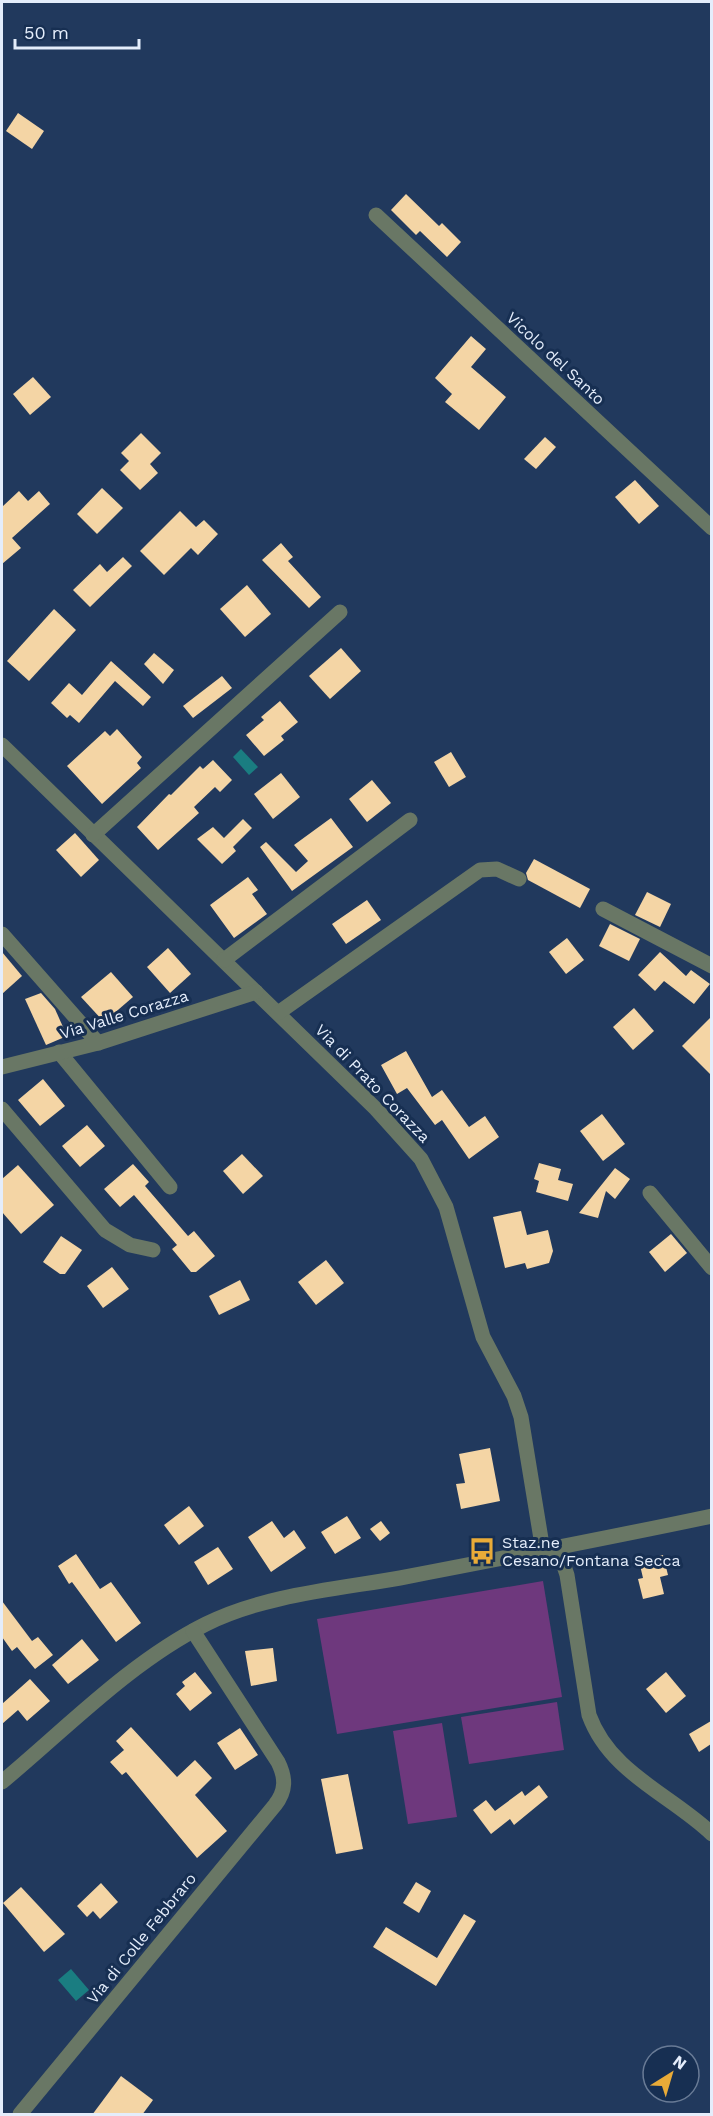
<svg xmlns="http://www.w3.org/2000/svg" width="713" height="2116" font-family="'Work Sans',sans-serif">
	<rect width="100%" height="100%" fill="#21395d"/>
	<g fill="#6e387d">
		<path d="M543,1581L562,1697L337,1734L317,1619Z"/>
		<path d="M557,1702L564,1750L469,1764L461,1717Z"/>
		<path d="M442,1723L457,1817L408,1824L393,1731Z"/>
	</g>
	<g fill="#1a7d81">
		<path d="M241,749L258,767L249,775L233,757Z"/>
		<path d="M71,1969L89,1990L76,2001L58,1980Z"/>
	</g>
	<g fill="#f4d5a5">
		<path d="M18,113L44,131L32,149L6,131Z"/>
		<path d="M406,194L439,226L442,223L461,242L447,257L420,231L416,235L391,210Z"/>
		<path d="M471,336L486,349L471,367L506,397L479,430L445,402L452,394L435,378Z"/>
		<path d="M33,377L51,397L30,415L13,394Z"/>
		<path d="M141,433L161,453L150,464L158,473L140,490L120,470L129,461L121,453Z"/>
		<path d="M545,437L556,447L536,469L524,459Z"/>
		<path d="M635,480L659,506L639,524L615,497Z"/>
		<path d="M102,488L123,508L97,534L77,514Z"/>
		<path d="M19,491L28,501L39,491L50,504L12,538L21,548L2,564V507Z"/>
		<path d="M180,511L196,527L204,520L218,534L198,555L191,548L164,575L140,551Z"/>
		<path d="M281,543L293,557L288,561L321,597L309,608L262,560Z"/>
		<path d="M123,557L132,566L90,607L73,590L100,564L107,572Z"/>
		<path d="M247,585L271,614L245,637L220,609Z"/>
		<path d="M54,609L76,630L29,681L7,661Z"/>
		<path d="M341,648L361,671L330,699L309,676Z"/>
		<path d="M154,653L174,670L163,684L144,664Z"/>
		<path d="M111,661L151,697L143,706L115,681L79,723L70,715L67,718L51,703L69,683L82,695Z"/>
		<path d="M222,676L232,688L193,718L183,706Z"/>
		<path d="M280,701L298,722L281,736L284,740L264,756L246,735L264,720L261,717Z"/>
		<path d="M117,729L142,757L137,763L141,768L102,804L67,766L105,731L110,736Z"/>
		<path d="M451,752L466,777L449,787L434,762Z"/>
		<path d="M213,760L232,780L220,792L215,787L194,807L199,813L158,850L137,827L169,794L171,795L200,766L203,769Z"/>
		<path d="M281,773L300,797L273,819L254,794Z"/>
		<path d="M372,780L391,803L367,822L349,799Z"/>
		<path d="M331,818L353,847L292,891L260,847L266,842L296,872L308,861L294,845Z"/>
		<path d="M243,819L252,828L233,847L236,851L222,864L197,839L213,827L224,838Z"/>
		<path d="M75,833L99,860L81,877L56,850Z"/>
		<path d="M534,859L590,889L580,908L528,880L526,873Z"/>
		<path d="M248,877L258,890L252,894L267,914L234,938L210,905Z"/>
		<path d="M647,892L671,904L660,927L635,915Z"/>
		<path d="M367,900L381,920L346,944L332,924Z"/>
		<path d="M610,924L640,939L629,961L599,946Z"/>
		<path d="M567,938L584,960L566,974L549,952Z"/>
		<path d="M168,948L191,974L170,993L147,967Z"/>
		<path d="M2,952L22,976L2,994Z"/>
		<path d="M660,952L686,976L691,970L710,984L694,1004L664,981L655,991L638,975Z"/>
		<path d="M111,972L133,997L104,1022L81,997Z"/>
		<path d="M41,993L55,1009L67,1036L46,1045L25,999Z"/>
		<path d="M634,1008L654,1031L633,1050L613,1027Z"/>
		<path d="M711,1017V1075L682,1046Z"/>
		<path d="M406,1051L432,1097L442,1090L469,1127L485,1116L499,1137L469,1159L442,1120L435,1125L407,1088L397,1094L381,1065Z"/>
		<path d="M43,1079L65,1106L40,1126L18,1100Z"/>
		<path d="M602,1114L625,1144L603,1161L580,1131Z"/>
		<path d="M87,1125L105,1146L80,1167L62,1146Z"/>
		<path d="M242,1154L263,1176L243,1194L223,1171Z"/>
		<path d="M539,1163L561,1169L558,1180L573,1184L568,1201L536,1192L539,1181L534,1179Z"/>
		<path d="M133,1164L149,1182L145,1186L188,1236L194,1231L215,1256L196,1272H191L172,1249L177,1245L134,1195L120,1207L104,1189Z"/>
		<path d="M18,1165L54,1205L21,1234L2,1212V1179Z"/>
		<path d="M615,1168L630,1179L615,1199L606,1191L598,1218L579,1213Z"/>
		<path d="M521,1211L527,1235L548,1230L553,1251L549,1263L527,1269L525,1263L505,1268L493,1217Z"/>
		<path d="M671,1234L687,1253L665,1272L649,1252Z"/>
		<path d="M61,1236L82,1250L65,1274H60L43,1262Z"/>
		<path d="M326,1260L344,1283L316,1305L298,1282Z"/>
		<path d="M112,1267L129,1289L103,1308L87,1286Z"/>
		<path d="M240,1280L250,1300L219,1315L209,1296Z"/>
		<path d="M490,1448L500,1501L461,1509L456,1484L465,1483L459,1454Z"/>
		<path d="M189,1506L204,1526L179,1545L164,1525Z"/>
		<path d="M347,1516L361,1538L335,1554L321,1532Z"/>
		<path d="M272,1521L284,1538L294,1530L306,1548L271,1572L248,1537Z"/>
		<path d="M381,1521L390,1533L380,1541L370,1529Z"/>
		<path d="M218,1547L233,1569L208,1585L194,1562Z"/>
		<path d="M76,1554L100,1589L111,1582L141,1623L116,1642L72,1582L69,1584L58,1566Z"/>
		<path d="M663,1555L668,1575L660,1577L664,1594L643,1599L638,1579L643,1578L639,1561Z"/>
		<path d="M2,1601L32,1641L38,1637L53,1655L35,1669L17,1647L12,1651L2,1637Z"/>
		<path d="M82,1639L99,1660L68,1684L52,1665Z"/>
		<path d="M273,1648L277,1681L251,1686L245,1651Z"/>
		<path d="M195,1672L212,1693L190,1711L176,1694L185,1686L182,1682Z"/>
		<path d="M666,1672L686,1696L666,1713L646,1689Z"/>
		<path d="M30,1679L50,1701L27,1721L18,1710L2,1724V1704Z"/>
		<path d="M711,1721V1744L699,1752L689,1734Z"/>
		<path d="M131,1727L177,1777L195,1760L212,1778L195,1795L227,1831L197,1858L126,1772L122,1775L110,1762L124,1750L116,1741Z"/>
		<path d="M240,1728L258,1755L235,1770L217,1743Z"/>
		<path d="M348,1774L363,1849L336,1854L321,1779Z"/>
		<path d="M539,1785L548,1797L514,1825L510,1819L491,1834L473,1810L486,1800L495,1811L522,1791L525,1796Z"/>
		<path d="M416,1882L431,1891L419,1913L403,1903Z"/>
		<path d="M101,1883L118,1902L100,1919L93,1911L87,1917L77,1906Z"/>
		<path d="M21,1887L65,1934L44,1952L3,1903Z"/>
		<path d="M464,1914L476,1921L436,1986L373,1947L386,1927L437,1958Z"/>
		<path d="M121,2076L153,2100L142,2115H92Z"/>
	</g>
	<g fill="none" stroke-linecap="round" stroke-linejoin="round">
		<g stroke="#697765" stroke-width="15">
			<path d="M376,215L712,528"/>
			<path d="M2,745L376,1109L421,1159L446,1207L483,1337L514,1396L521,1417L543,1551"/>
			<path d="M93,835L340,612"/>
			<path d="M603,909L712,966"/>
			<path d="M2,934L98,1043"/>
			<path d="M224,960L410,820"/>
			<path d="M278,1013L480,870L497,869L519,879"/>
			<path d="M59,1052L170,1187"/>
			<path d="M2,1067L98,1043L256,992"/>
			<path d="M2,1109L105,1230L130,1245L153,1250"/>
			<path d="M650,1193L712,1268"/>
			<path d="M558,1548L567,1575L589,1715C610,1773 670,1794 712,1834"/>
			<path d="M2,1782C67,1728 130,1662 206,1624C264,1595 337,1589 400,1578C504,1558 608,1538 712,1516"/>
			<path d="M20,2114L275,1805C286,1791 286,1778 278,1762L193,1631"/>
		</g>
	</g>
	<defs>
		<symbol id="bus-bare" viewBox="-9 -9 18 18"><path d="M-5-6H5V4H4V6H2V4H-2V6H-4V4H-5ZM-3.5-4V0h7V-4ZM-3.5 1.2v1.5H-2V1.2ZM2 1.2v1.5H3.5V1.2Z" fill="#e9ab38" stroke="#172f52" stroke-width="2.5" paint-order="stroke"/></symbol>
	</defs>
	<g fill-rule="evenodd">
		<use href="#bus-bare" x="463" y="1532" width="38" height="38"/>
	</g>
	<g text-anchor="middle" stroke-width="6" stroke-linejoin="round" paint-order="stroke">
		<g font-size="16" fill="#e4edfb" stroke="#172f52">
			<text transform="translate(556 358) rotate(43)" y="6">Vicolo del Santo</text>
			<text transform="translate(124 1014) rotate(-17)" y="6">Via Valle Corazza</text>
			<text transform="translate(373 1083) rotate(46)" y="6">Via di Prato Corazza</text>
			<text transform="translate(141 1938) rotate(-51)" y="6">Via di Colle Febbraro</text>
		</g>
		<g font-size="16" fill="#e4edfb" stroke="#172f52" text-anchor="start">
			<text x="502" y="1548">Staz.ne<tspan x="502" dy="18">Cesano/Fontana Secca</tspan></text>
		</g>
	</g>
	<rect width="713" height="2116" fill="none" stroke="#e4edfb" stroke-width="6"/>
	<g transform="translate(671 2074) rotate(37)"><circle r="28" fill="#172f52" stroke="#697b96" stroke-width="1.5"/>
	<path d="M0-4.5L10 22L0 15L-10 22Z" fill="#e9ab38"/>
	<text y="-9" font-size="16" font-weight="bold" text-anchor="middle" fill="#e4edfb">N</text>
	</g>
	<path d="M15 39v9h124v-9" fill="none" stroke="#e4edfb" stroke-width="3"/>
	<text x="24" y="39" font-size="18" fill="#e4edfb" stroke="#172f52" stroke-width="4.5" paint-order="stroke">50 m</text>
</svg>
